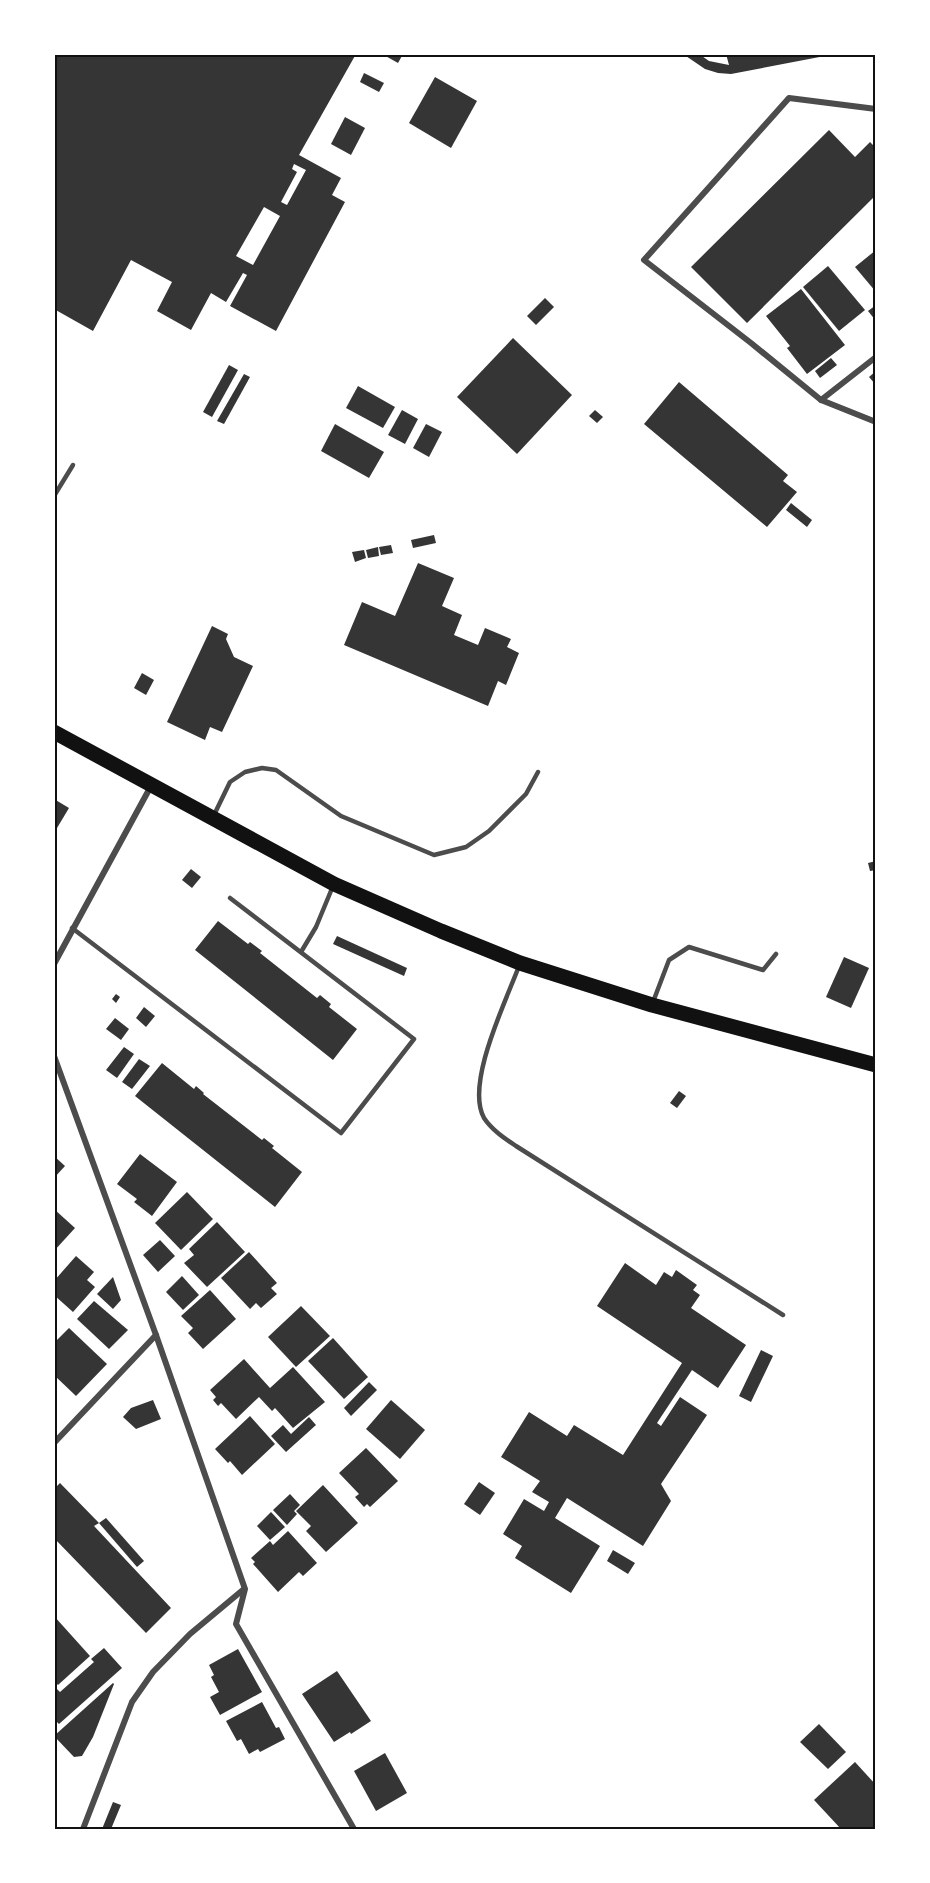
<svg xmlns="http://www.w3.org/2000/svg" width="930" height="1883" font-family="'Times New Roman',serif">
	<rect width="100%" height="100%" fill="#fff"/>
	<g fill="#353535" fill-rule="evenodd">
		<path d="M54,54H356L299,155L341,178L332,195L345,202L276,331L230,306L247,275L243,273L226,302L211,293L191,330L157,311L172,282L131,260L93,331L54,309ZM294,164L306,170L287,205L281,202L297,172L292,169ZM264,207L280,216L253,265L236,256Z"/>
		<path d="M382,54H403L398,63Z"/>
		<path d="M683,54H699L709,61L729,65L726,54L830,55L731,74L718,73L705,69Z"/>
		<path d="M364,73L384,83L379,92L360,82Z"/>
		<path d="M435,77L477,101L451,148L409,123Z"/>
		<path d="M345,117L365,128L351,155L331,144Z"/>
		<path d="M829,130L855,157L870,142L876,148V195L747,323L691,267Z"/>
		<path d="M876,250V292L855,267Z"/>
		<path d="M828,266L865,310L839,331L803,287Z"/>
		<path d="M801,289L845,345L807,374L787,348L790,346L766,316Z"/>
		<path d="M545,298L554,307L536,325L527,316Z"/>
		<path d="M876,305V321L868,311Z"/>
		<path d="M513,338L572,395L517,454L457,397Z"/>
		<path d="M831,358L837,365L820,378L815,371Z"/>
		<path d="M229,365L238,370L212,417L203,412Z"/>
		<path d="M876,371V385L869,377Z"/>
		<path d="M244,374L250,377L224,424L217,421Z"/>
		<path d="M679,382L788,475L783,481L797,492L767,527L644,424Z"/>
		<path d="M358,386L395,407L383,428L346,408Z"/>
		<path d="M402,410L418,419L405,444L388,435Z"/>
		<path d="M595,410L603,417L597,423L589,416Z"/>
		<path d="M335,424L384,452L369,478L321,451Z"/>
		<path d="M426,424L442,432L429,457L413,448Z"/>
		<path d="M791,503L812,520L807,527L786,510Z"/>
		<path d="M434,535L436,543L413,548L411,540Z"/>
		<path d="M391,545L393,553L381,555L379,547Z"/>
		<path d="M378,547L379,556L368,558L366,550Z"/>
		<path d="M364,550L366,558L355,562L352,552Z"/>
		<path d="M418,563L454,578L442,606L462,615L454,635L478,645L485,628L511,639L507,647L519,653L506,685L498,681L488,706L344,645L362,602L395,616Z"/>
		<path d="M212,626L228,634L226,639L234,657L253,666L222,732L210,727L205,740L167,722Z"/>
		<path d="M142,673L154,680L146,695L134,688Z"/>
		<path d="M54,799L69,808L54,833Z"/>
		<path d="M876,861V870L870,871L868,863Z"/>
		<path d="M191,869L201,877L192,888L182,880Z"/>
		<path d="M218,921L248,944L250,942L262,951L260,953L317,998L320,995L331,1004L329,1007L357,1029L333,1060L195,950Z"/>
		<path d="M337,936L407,968L404,976L333,944Z"/>
		<path d="M844,957L869,968L851,1008L826,997Z"/>
		<path d="M116,994L120,997L116,1003L112,999Z"/>
		<path d="M144,1007L155,1016L146,1027L136,1018Z"/>
		<path d="M115,1018L129,1029L121,1040L106,1029Z"/>
		<path d="M124,1047L134,1054L117,1078L106,1070Z"/>
		<path d="M139,1059L150,1066L132,1089L122,1082Z"/>
		<path d="M162,1063L194,1089L196,1086L204,1093L203,1094L262,1140L264,1138L274,1146L272,1148L302,1172L275,1207L135,1096Z"/>
		<path d="M679,1091L686,1096L677,1108L670,1103Z"/>
		<path d="M140,1154L177,1182L152,1216L134,1202L137,1199L117,1184Z"/>
		<path d="M54,1156L65,1166L54,1178Z"/>
		<path d="M187,1192L213,1219L181,1250L155,1223Z"/>
		<path d="M54,1209L75,1228L54,1251Z"/>
		<path d="M217,1222L245,1252L207,1287L184,1263L194,1255L189,1249Z"/>
		<path d="M160,1240L175,1256L158,1272L143,1255Z"/>
		<path d="M249,1252L277,1283L271,1288L277,1294L261,1308L256,1303L250,1309L221,1278Z"/>
		<path d="M76,1256L94,1272L87,1280L95,1287L73,1312L54,1295V1281Z"/>
		<path d="M625,1263L656,1285L664,1272L672,1277L676,1270L697,1285L693,1290L700,1295L691,1308L746,1345L718,1388L692,1370L657,1423L661,1426L680,1397L707,1415L661,1484L671,1501L643,1546L567,1498L555,1518L600,1546L571,1593L515,1558L522,1546L503,1534L524,1499L544,1511L549,1502L532,1492L540,1481L501,1457L529,1412L567,1436L574,1425L623,1455L682,1363L597,1306Z"/>
		<path d="M182,1276L199,1295L183,1310L166,1292Z"/>
		<path d="M113,1277L121,1300L113,1309L97,1294Z"/>
		<path d="M210,1290L236,1319L203,1349L188,1333L193,1328L181,1316Z"/>
		<path d="M94,1301L128,1330L109,1349L77,1319Z"/>
		<path d="M301,1306L330,1336L296,1367L268,1337Z"/>
		<path d="M69,1328L107,1364L76,1396L54,1375V1343Z"/>
		<path d="M333,1338L368,1377L344,1399L308,1361Z"/>
		<path d="M761,1350L773,1356L751,1402L739,1396Z"/>
		<path d="M244,1359L270,1388L293,1367L325,1402L293,1428L275,1408L272,1411L259,1397L236,1419L221,1403L218,1406L213,1400L216,1397L210,1390Z"/>
		<path d="M369,1382L377,1390L351,1416L344,1408Z"/>
		<path d="M153,1400L161,1419L136,1429L123,1417L131,1408Z"/>
		<path d="M391,1400L425,1430L400,1459L366,1429Z"/>
		<path d="M250,1416L275,1444L242,1475L230,1461L228,1463L215,1449Z"/>
		<path d="M309,1417L316,1425L286,1452L271,1436L283,1425L291,1434Z"/>
		<path d="M366,1448L398,1481L370,1507L367,1504L364,1507L355,1497L359,1494L339,1473Z"/>
		<path d="M479,1482L495,1493L480,1515L464,1504Z"/>
		<path d="M60,1483L99,1523L94,1526L171,1608L146,1633L54,1538V1489Z"/>
		<path d="M323,1485L358,1523L326,1552L306,1531L311,1526L296,1511Z"/>
		<path d="M290,1494L300,1505L294,1511L297,1514L287,1525L273,1510Z"/>
		<path d="M271,1512L285,1527L270,1540L257,1526Z"/>
		<path d="M106,1518L144,1561L137,1567L99,1523Z"/>
		<path d="M288,1531L317,1563L303,1576L299,1572L278,1592L253,1564L255,1562L251,1558L270,1541L273,1545Z"/>
		<path d="M613,1550L635,1563L628,1574L607,1561Z"/>
		<path d="M54,1616L90,1656L58,1685L54,1681Z"/>
		<path d="M104,1648L122,1668L59,1724L54,1719V1686L60,1692L94,1662L91,1659Z"/>
		<path d="M238,1649L262,1692L220,1715L210,1697L219,1692L211,1677L214,1675L209,1665Z"/>
		<path d="M337,1671L371,1721L351,1734L350,1732L334,1742L302,1694Z"/>
		<path d="M113,1683L114,1684L93,1737L82,1756L74,1757L54,1736Z"/>
		<path d="M262,1702L276,1728L279,1727L285,1739L260,1752L258,1749L249,1754L241,1739L237,1741L226,1721Z"/>
		<path d="M819,1724L846,1752L828,1769L800,1742Z"/>
		<path d="M385,1753L407,1793L376,1811L354,1771Z"/>
		<path d="M855,1762L876,1785V1829H841L814,1800Z"/>
		<path d="M113,1802L121,1805L111,1829H102Z"/>
	</g>
	<g fill="none" stroke-linecap="round" stroke-linejoin="round">
		<g stroke="#4c4c4c" stroke-width="4.5">
			<path d="M54,496L73,465"/>
			<path d="M214,815L230,782L245,772L262,768L276,770L341,816L434,855L466,847L489,831L526,794L538,772"/>
			<path d="M72,928L341,1133L414,1039L230,898"/>
			<path d="M301,952L316,927L333,886"/>
			<path d="M519,966C506,1001 465,1084 484,1118C492,1130 504,1138 516,1146L783,1315"/>
			<path d="M653,1002L669,960L689,947L763,970L776,954"/>
		</g>
		<g stroke="#4c4c4c" stroke-width="6">
			<path d="M876,109L789,98L644,260L751,343L821,400L876,422"/>
			<path d="M821,400L876,357"/>
			<path d="M54,964L151,786"/>
			<path d="M54,1056L156,1335L245,1589L236,1624L354,1829"/>
			<path d="M54,1443L156,1335"/>
			<path d="M83,1829L132,1702L153,1672L190,1634L244,1589"/>
		</g>
		<path stroke="#111" stroke-width="15" d="M54,732L334,884L441,931L520,963L652,1005L876,1065"/>
	</g>
	<rect width="930" height="1883" fill="none" stroke="#ffffff" stroke-width="111"/>
	<rect x="56" y="56" width="818" height="1772" fill="none" stroke="#111" stroke-width="2"/>
</svg>
